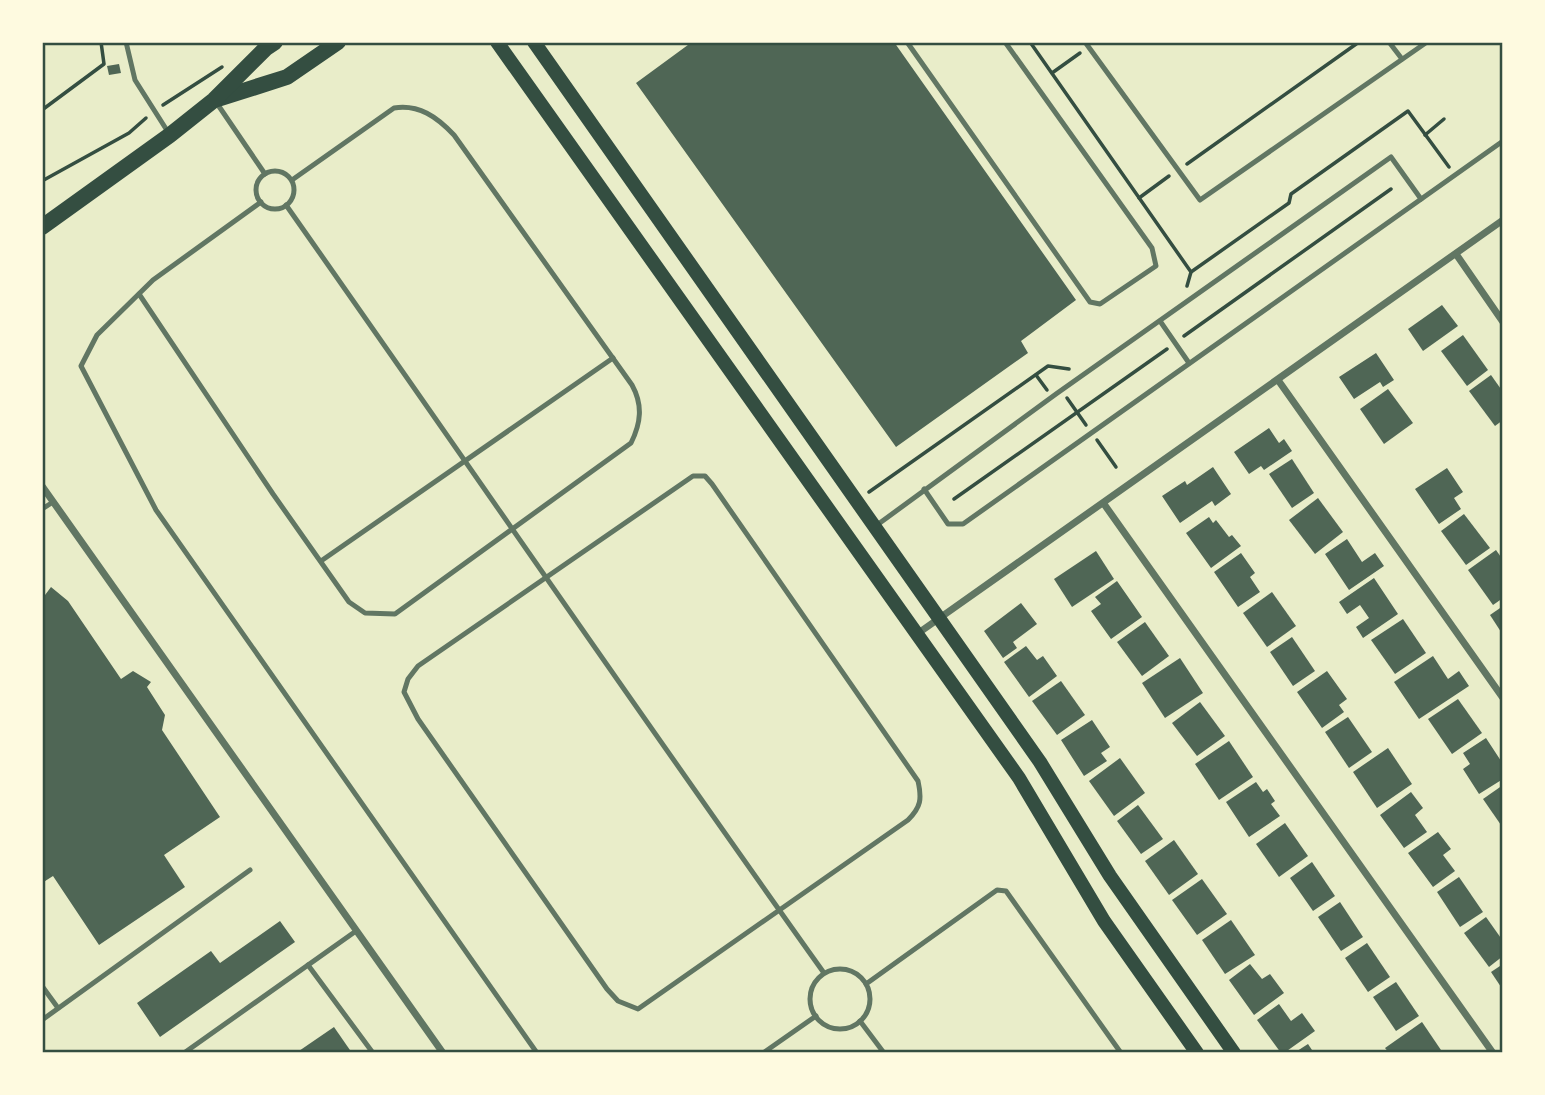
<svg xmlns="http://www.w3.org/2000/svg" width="1545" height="1095" font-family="Lato,sans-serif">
	<rect width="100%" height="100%" fill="#e9edc9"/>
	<g fill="#4f6655">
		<path d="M692,42H894L1076,300L1021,341L1028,353L896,447L636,83Z"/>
		<path d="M119,64L121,73L109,75L107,66Z"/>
		<path d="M1442,305L1458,326L1423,351L1408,329Z"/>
		<path d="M1463,335L1488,370L1467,386L1441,351Z"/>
		<path d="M1376,353L1394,380L1383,387L1380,382L1354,399L1339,377Z"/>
		<path d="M1491,375L1503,392V420L1495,426L1469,391Z"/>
		<path d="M1388,389L1413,423L1384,444L1360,409Z"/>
		<path d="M1269,428L1279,443L1284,439L1292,451L1264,470L1261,466L1249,474L1234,452Z"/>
		<path d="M1292,459L1314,493L1292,508L1269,474Z"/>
		<path d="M1213,467L1231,494L1215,506L1212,501L1180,523L1162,496L1185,481L1187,485Z"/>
		<path d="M1447,468L1463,492L1454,498L1461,509L1439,524L1415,489Z"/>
		<path d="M1318,498L1343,532L1315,554L1289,520Z"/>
		<path d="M1464,514L1490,548L1466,565L1441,531Z"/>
		<path d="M1209,517L1213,523L1216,520L1229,537L1232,535L1241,546L1211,568L1186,533Z"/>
		<path d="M1347,539L1362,562L1375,553L1384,566L1349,590L1325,554Z"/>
		<path d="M1496,550L1503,560V598L1493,605L1468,570Z"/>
		<path d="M1096,551L1114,579L1072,607L1054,579Z"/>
		<path d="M1241,553L1255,573L1250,577L1260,592L1238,607L1214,572Z"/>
		<path d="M1374,578L1398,614L1363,638L1356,627L1369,618L1360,605L1347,614L1339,602Z"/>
		<path d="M1117,581L1142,617L1111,639L1091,611L1101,604L1095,597Z"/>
		<path d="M51,587L68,601L121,679L133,671L151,682L147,687L165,715L162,730L220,817L164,855L185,887L99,945L53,876L42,883V599Z"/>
		<path d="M1272,592L1296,626L1267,647L1243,613Z"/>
		<path d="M1021,603L1037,624L1013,642L1017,648L1003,658L984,631Z"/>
		<path d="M1503,606V635L1490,615Z"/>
		<path d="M1403,619L1426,653L1395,674L1371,640Z"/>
		<path d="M1145,622L1169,656L1142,676L1117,642Z"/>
		<path d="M1292,637L1315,671L1293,686L1270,652Z"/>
		<path d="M1026,646L1037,660L1043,656L1057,676L1029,697L1004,662Z"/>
		<path d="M1433,656L1448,679L1459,671L1469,686L1419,719L1394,682Z"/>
		<path d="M1180,658L1203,693L1165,718L1142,683Z"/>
		<path d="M1327,671L1347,699L1339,705L1344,712L1322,728L1297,692Z"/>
		<path d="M1061,681L1085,715L1057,735L1032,701Z"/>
		<path d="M1458,699L1482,733L1452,754L1428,719Z"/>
		<path d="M1200,702L1225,736L1197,756L1172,723Z"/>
		<path d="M1348,717L1372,752L1349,768L1325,732Z"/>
		<path d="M1092,720L1110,747L1101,753L1107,761L1084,776L1061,740Z"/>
		<path d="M1486,738L1503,764V779L1479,794L1463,769L1470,764L1463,753Z"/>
		<path d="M1229,741L1253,777L1219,800L1195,764Z"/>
		<path d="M1388,748L1412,784L1377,808L1353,772Z"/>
		<path d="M1120,758L1145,793L1114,816L1089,781Z"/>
		<path d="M1256,782L1263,792L1267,789L1275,801L1271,804L1280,816L1249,837L1226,802Z"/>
		<path d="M1503,785V828L1483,799Z"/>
		<path d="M1411,792L1423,808L1415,815L1427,832L1404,848L1380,815Z"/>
		<path d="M1138,805L1163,839L1141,854L1117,821Z"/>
		<path d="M1285,823L1308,856L1279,877L1256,844Z"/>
		<path d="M1438,832L1451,849L1443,855L1455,871L1433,887L1408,853Z"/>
		<path d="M1174,840L1198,874L1169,895L1145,861Z"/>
		<path d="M1312,862L1335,896L1313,911L1290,878Z"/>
		<path d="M1459,877L1483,912L1460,927L1437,892Z"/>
		<path d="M1202,879L1227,914L1197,935L1172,900Z"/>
		<path d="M1340,902L1363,937L1341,951L1318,917Z"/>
		<path d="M1486,917L1503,941V956L1489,967L1464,933Z"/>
		<path d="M1231,920L1255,955L1225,974L1202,940Z"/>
		<path d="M280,921L295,942L160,1037L137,1003L211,951L220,963Z"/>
		<path d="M1367,943L1390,977L1368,992L1345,958Z"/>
		<path d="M1250,964L1262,979L1270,974L1284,993L1254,1015L1229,980Z"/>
		<path d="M1503,964V990L1491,972Z"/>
		<path d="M1396,982L1419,1016L1396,1031L1373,997Z"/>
		<path d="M1279,1004L1291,1021L1302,1013L1315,1031L1284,1053H1281L1257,1020Z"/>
		<path d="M1422,1022L1443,1053H1389L1385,1048Z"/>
		<path d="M334,1027L352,1053H296Z"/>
		<path d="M1308,1044L1314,1053H1294Z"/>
	</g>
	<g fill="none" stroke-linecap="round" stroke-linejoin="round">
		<g stroke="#344e41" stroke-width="3.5">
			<path d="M1030,42L1191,272"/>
			<path d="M1052,73L1080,53"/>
			<path d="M163,105L222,67"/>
			<path d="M42,110L104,64L101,42"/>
			<path d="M1425,135L1444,119"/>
			<path d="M1187,164L1359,42"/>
			<path d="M42,181L129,133L146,118"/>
			<path d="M1139,198L1169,176"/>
			<path d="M1187,286L1191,272L1289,203L1291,194L1408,111L1449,167"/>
			<path d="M1184,336L1391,189"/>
			<path d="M1036,375L1047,390"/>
			<path d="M1067,398L1086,425"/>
			<path d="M1097,440L1116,467"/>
			<path d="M869,492L1048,366L1069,369"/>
			<path d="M954,499L1167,349"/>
		</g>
		<g stroke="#617663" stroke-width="5">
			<path d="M126,42L135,80L168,132"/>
			<path d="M907,42L1090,302L1100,304L1156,266L1152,248L1005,42"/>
			<path d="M1085,42L1200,200L1427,42"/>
			<path d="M1389,42L1402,59"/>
			<path d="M216,102L265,174"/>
			<circle cx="275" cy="190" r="19"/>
			<path d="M261,202L153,280L97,335L81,366L156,510L537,1053"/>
			<path d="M286,205C466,461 643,719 824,973"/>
			<path d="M139,294L273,494L349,602L365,613L395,614L631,443C641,423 643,405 632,385L454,135C437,117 419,104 394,108L292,180"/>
			<path d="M1160,321L1189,363"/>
			<path d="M693,476H705L712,484L918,781C922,799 921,807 908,820L638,1009L618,1001L607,989L418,719L404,692L408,679L418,666Z"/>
			<path d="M924,489L948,524H963L1503,141"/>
			<path d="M42,509L53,502"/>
			<path d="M877,525L1056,394L1391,157L1421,199"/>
			<path d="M321,561L613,358"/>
			<path d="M308,965L373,1053"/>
			<circle cx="840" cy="999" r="30"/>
			<path d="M866,984L997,890L1006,891L1121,1053"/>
			<path d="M42,986L58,1008"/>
			<path d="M42,1020L250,870"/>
			<path d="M860,1021L884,1053"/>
			<path d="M184,1053L356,931"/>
			<path d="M763,1053L816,1016"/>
		</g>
		<g stroke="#617663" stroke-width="7">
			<path d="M1456,254L1503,322"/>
			<path d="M1278,380L1503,698"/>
			<path d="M42,486L443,1053"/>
			<path d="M1104,504L1493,1053"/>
			<path d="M917,634L1503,220"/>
		</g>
		<g stroke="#344e41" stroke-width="14">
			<path d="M497,42L1019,778L1104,921L1197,1053"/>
			<path d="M534,42L1040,762L1110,876L1234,1053"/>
		</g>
		<g stroke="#344e41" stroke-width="16">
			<path d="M218,99L287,77L338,42"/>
			<path d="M42,227L170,135L214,100L266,48L275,42"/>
		</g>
	</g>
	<rect width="1545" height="1095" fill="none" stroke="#fefae0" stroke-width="88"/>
	<rect x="44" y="44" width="1457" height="1007" fill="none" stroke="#344e41" stroke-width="2.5"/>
</svg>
